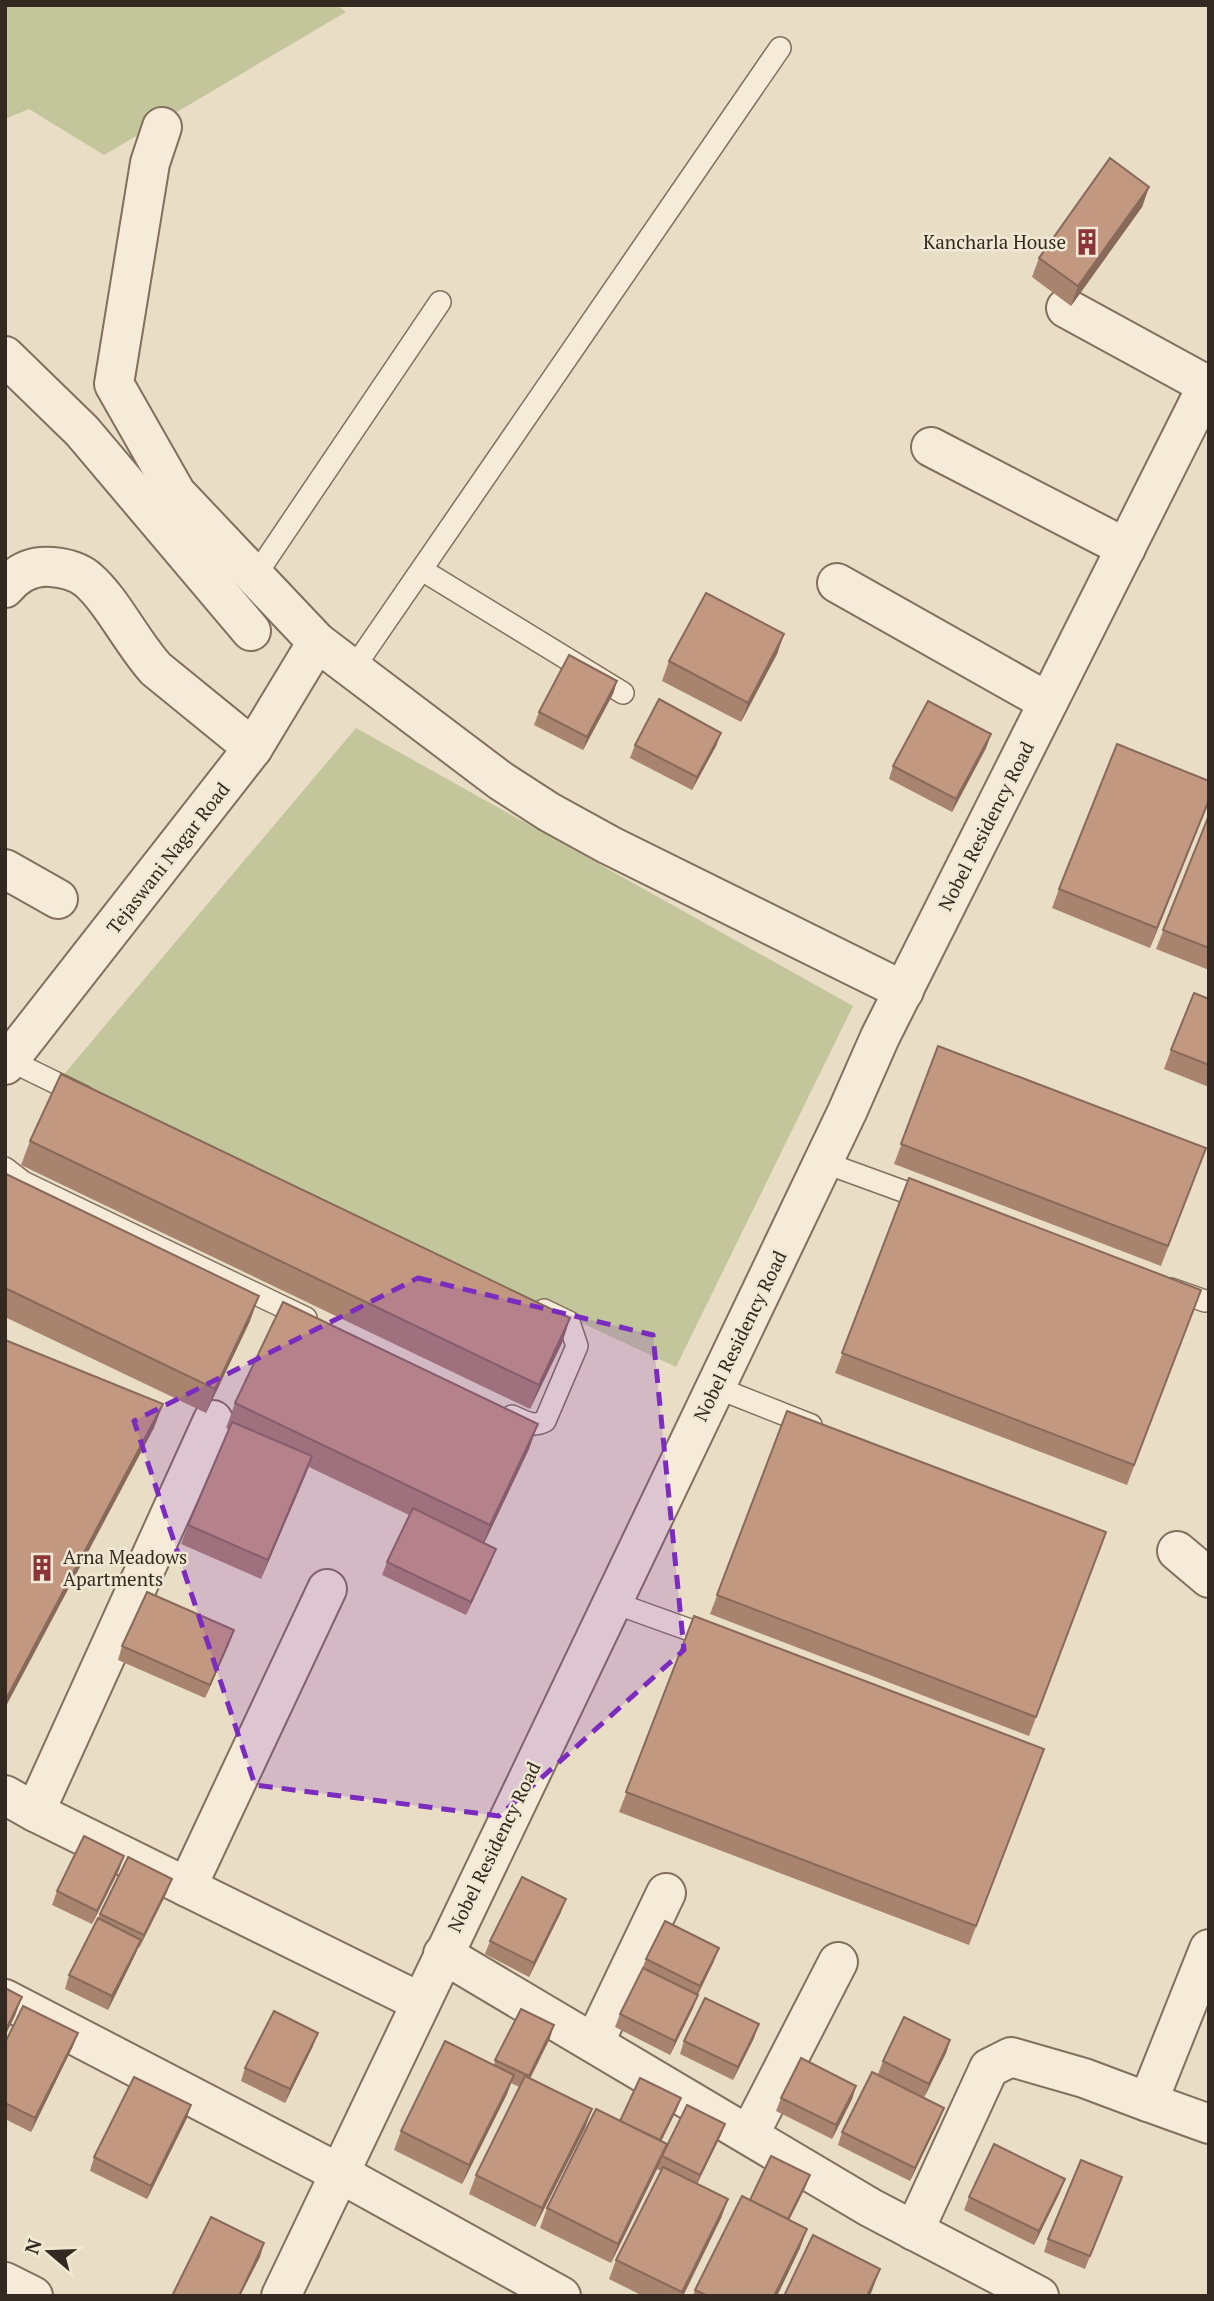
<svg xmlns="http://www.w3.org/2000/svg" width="1214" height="2301" font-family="'PT Serif',serif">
	<rect width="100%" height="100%" fill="#e9ddc6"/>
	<g fill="#c3c69b">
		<path d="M5,5H337L346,12L104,155L29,109L5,119Z"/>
		<path d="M356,728L853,1006L676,1367L60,1079Z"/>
	</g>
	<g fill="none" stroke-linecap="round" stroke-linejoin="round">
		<defs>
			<g id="service">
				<path d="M422,570L623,693"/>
				<path d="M255,576L440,302"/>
				<path d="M353,669L780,48"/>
				<path d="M9,1060L83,1096"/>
				<path d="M823,1162L930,1201"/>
				<path d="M5,1168L23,1182L306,1318"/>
				<path d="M1171,1289L1205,1301"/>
				<path d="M715,1387L811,1425"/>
				<path d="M512,1416C524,1421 533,1428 545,1421L577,1346L569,1322L544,1310"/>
				<path d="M612,1602L715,1639"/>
			</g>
			<g id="minor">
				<path d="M162,127L150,163L114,384L176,493L317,642L501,781L549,812L609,845L904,991"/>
				<path d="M1066,308L1207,385"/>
				<path d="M5,356L82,431L251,631"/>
				<path d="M931,447L1126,548"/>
				<path d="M837,583L1048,702"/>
				<path d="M5,588C17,573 32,565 52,567C64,568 77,571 87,579C112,600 132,643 156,669L253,748"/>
				<path d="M5,869L58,899"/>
				<path d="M5,1065L253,748L317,642"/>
				<path d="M213,1420L35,1812L420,2002"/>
				<path d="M1177,1551L1209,1578"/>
				<path d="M5,1795L35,1812"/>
				<path d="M187,1887L327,1589"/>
				<path d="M443,1954L871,2208L1039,2296"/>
				<path d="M5,1999L339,2173L561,2296"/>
				<path d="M594,2043L666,1893"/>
				<path d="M1148,2102L1209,2124"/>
				<path d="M749,2135L838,1962"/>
				<path d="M914,2231L989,2068L1011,2057L1084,2078L1148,2102L1209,1949"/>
				<path d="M5,2282L33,2296"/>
				<path d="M281,2296L847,1112L880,1037L1209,382"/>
			</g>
		</defs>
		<use href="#service" stroke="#826f5d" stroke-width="24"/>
		<use href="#minor" stroke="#826f5d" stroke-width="42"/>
		<use href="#service" stroke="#f5ebd8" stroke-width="21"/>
		<use href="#minor" stroke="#f5ebd8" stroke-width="38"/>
	</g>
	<g fill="#a8836e">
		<path d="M1149,187L1142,207L1071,306L1032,277L1039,258Z"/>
		<path d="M784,634L777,654L741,722L662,681L669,661Z"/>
		<path d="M617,681L613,694L583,750L534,725L539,712Z"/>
		<path d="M721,733L716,746L692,790L630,758L635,745Z"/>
		<path d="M991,734L986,748L952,812L889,779L893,766Z"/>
		<path d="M1209,801L1150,948L1052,908L1059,889Z"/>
		<path d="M1209,815V970L1156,949Z"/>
		<path d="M1209,999V1087L1164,1069L1171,1050Z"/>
		<path d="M938,1046L1206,1148L1161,1266L894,1164Z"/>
		<path d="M30,1141L570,1318L562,1343L530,1409L21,1165Z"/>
		<path d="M5,1176L250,1321L206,1413L5,1317Z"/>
		<path d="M909,1178L1201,1290L1127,1485L835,1373Z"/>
		<path d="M235,1403L529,1449L484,1543L491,1562L466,1615L382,1575L387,1562L409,1515L309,1467L261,1579L181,1544L188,1525L229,1429L226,1428Z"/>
		<path d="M787,1411L1106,1532L1029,1736L710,1614Z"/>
		<path d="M694,1616L1044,1749L969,1945L619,1812Z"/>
		<path d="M229,1644L205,1698L118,1660L122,1646Z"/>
		<path d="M124,1856L119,1870L92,1924L52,1905L57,1891Z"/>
		<path d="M167,1892L139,1948H138L108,2010L65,1989L69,1975L100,1914Z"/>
		<path d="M561,1912L529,1977L485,1954L490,1941Z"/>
		<path d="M646,1959L714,1961L698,1995L693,2008L670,2055L615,2027L620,2014L642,1969Z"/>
		<path d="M78,2033L73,2046L31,2132L5,2119V2043Z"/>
		<path d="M550,2038L530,2079L592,2109L585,2128L535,2227L469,2194L476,2175L519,2087L511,2083L507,2094L462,2184L394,2150L401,2131L494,2065L495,2060Z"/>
		<path d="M754,2038L733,2080L680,2054L684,2041Z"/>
		<path d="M950,2040L946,2053L924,2097L944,2108L939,2121L910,2181L838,2145L842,2132L878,2074L883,2061Z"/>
		<path d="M313,2046L285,2103L241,2081L245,2068Z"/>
		<path d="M856,2086L852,2099L832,2139L776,2111L781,2098Z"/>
		<path d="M681,2098L676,2111L661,2141L664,2152L725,2124L720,2137L697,2184L728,2199L721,2218L683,2296H643L609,2279L616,2260L661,2171L657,2169L658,2167L611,2263L540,2228L547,2208L620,2121Z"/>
		<path d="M187,2118L147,2199L90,2171L94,2157Z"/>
		<path d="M1065,2179L1060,2192L1034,2245L964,2210L969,2197Z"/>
		<path d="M805,2188L789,2220L800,2248L777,2296H693L695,2290L750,2200Z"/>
		<path d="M1117,2190L1085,2269L1044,2252L1048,2239Z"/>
	</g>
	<g fill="#886a5a">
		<path d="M1149,187L1142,207L1071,306L1078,286Z"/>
		<path d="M784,634L777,654L741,722L748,703Z"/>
		<path d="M617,681L613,694L583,750L587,737Z"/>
		<path d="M721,733L716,746L692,790L697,777Z"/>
		<path d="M991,734L986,748L952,812L956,799Z"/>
		<path d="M1209,800L1208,803L1150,948L1157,928Z"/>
		<path d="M259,1296L250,1321L206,1413L215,1389Z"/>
		<path d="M570,1318L562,1343L530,1409L539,1385Z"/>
		<path d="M163,1404L154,1428L5,1708V1701Z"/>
		<path d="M538,1424L529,1449L481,1550L490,1525Z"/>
		<path d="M312,1456L305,1476L261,1579L268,1560Z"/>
		<path d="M496,1549L491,1562L466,1615L471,1602Z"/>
		<path d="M234,1630L229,1644L205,1698L210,1685Z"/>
		<path d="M124,1856L119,1870L92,1924L97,1911Z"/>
		<path d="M172,1879L167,1892L139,1948L144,1935Z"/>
		<path d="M566,1899L561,1912L529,1977L534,1963Z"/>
		<path d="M141,1940L136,1953L108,2010L112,1996Z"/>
		<path d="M719,1948L714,1961L695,1999L700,1986Z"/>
		<path d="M698,1995L693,2008L670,2055L675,2041Z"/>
		<path d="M22,1997L15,2016L5,2036V2031Z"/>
		<path d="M759,2024L754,2038L733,2080L738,2067Z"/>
		<path d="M554,2025L550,2038L524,2090L529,2076Z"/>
		<path d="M78,2033L73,2046L31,2132L35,2118Z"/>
		<path d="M318,2033L313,2046L285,2103L290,2089Z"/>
		<path d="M950,2040L946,2053L924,2098L929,2084Z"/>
		<path d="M514,2075L507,2094L462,2184L469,2165Z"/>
		<path d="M856,2086L852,2099L832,2139L836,2125Z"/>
		<path d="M681,2098L676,2111L654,2156L659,2142Z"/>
		<path d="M191,2105L187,2118L147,2199L151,2186Z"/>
		<path d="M944,2108L939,2121L910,2181L915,2168Z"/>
		<path d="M592,2109L585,2128L535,2227L542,2208Z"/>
		<path d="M725,2124L720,2137L695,2188L700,2175Z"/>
		<path d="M667,2144L658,2167L611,2263L618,2244Z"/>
		<path d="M810,2175L805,2188L783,2232L788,2219Z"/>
		<path d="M1065,2179L1060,2192L1034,2245L1039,2231Z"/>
		<path d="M728,2199L721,2218L683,2296H681Z"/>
		<path d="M807,2229L800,2248L777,2296H774Z"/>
		<path d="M264,2243L260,2257L240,2296H239Z"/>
		<path d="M880,2269L873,2288L870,2296H867Z"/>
	</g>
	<g fill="#c39880" stroke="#886a5a" stroke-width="2">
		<path d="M1110,158L1149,187L1078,286L1039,258Z"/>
		<path d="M706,593L784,634L748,703L669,661Z"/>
		<path d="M569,655L617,681L587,737L539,712Z"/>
		<path d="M659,699L721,733L697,777L635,745Z"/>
		<path d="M928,701L991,734L956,799L893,766Z"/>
		<path d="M1117,744L1209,781V800L1157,928L1059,889Z"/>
		<path d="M1209,815V948L1163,930Z"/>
		<path d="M1194,993L1209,999V1065L1171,1050Z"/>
		<path d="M938,1046L1206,1148L1168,1246L901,1144Z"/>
		<path d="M61,1074L570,1318L539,1385L30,1141Z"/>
		<path d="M6,1174L259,1296L215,1389L5,1288Z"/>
		<path d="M909,1178L1201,1290L1134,1465L842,1353Z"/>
		<path d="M283,1302L538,1424L490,1525L235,1403Z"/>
		<path d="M5,1340L163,1404L5,1701Z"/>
		<path d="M787,1411L1106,1532L1036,1717L717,1595Z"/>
		<path d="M232,1422L312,1456L268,1560L188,1525Z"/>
		<path d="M413,1508L496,1549L471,1602L387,1562Z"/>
		<path d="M147,1592L234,1630L210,1685L122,1646Z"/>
		<path d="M694,1616L1044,1749L976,1926L626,1792Z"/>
		<path d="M84,1836L124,1856L97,1911L57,1891Z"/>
		<path d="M128,1857L172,1879L144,1935L100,1914Z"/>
		<path d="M522,1877L566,1899L534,1963L490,1941Z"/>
		<path d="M98,1918L141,1940L112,1996L69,1975Z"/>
		<path d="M665,1921L719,1948L700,1986L646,1959Z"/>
		<path d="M643,1968L698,1995L675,2041L620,2014Z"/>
		<path d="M5,1988L22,1997L5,2031Z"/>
		<path d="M705,1998L759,2024L738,2067L684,2041Z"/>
		<path d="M23,2006L78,2033L35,2118L5,2103V2043Z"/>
		<path d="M521,2009L554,2025L529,2076L495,2060Z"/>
		<path d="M274,2011L318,2033L290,2089L245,2068Z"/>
		<path d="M904,2017L950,2040L929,2084L883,2061Z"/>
		<path d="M445,2041L514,2075L469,2165L401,2131Z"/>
		<path d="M801,2058L856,2086L836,2125L781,2098Z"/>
		<path d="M872,2072L944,2108L915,2168L842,2132Z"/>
		<path d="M525,2076L592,2109L542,2208L476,2175Z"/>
		<path d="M134,2077L191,2105L151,2186L94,2157Z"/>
		<path d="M640,2078L681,2098L660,2140L620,2121Z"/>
		<path d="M687,2105L725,2124L700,2175L662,2156Z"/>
		<path d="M596,2109L667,2144L618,2244L547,2208Z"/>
		<path d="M994,2144L1065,2179L1039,2231L969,2197Z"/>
		<path d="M771,2156L810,2175L788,2219L750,2200Z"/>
		<path d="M1081,2160L1122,2177L1090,2256L1048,2239Z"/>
		<path d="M663,2167L728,2199L682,2292L616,2260Z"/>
		<path d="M742,2196L807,2229L774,2296H708L695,2290Z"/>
		<path d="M211,2217L264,2243L239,2296H172Z"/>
		<path d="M813,2235L880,2269L867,2296H784Z"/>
	</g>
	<path fill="#7b2cbf" fill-opacity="0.2" stroke="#7b2cbf" stroke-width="5" stroke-dasharray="14 9" stroke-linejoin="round" d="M418,1278L653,1335L684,1650L499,1816L255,1785L134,1421Z"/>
	<defs>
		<symbol id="building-bare" viewBox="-9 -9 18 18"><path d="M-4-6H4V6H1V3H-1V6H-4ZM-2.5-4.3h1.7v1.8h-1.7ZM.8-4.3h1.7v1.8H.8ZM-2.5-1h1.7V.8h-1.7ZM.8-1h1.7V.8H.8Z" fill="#8b3439" stroke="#f1e8d4" stroke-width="2.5" paint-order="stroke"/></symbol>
	</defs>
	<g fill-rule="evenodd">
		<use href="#building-bare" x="1068" y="223" width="38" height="38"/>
		<use href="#building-bare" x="23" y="1549" width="38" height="38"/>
	</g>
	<g text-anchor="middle" stroke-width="5" stroke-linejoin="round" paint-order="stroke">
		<g font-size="19" fill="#342920" stroke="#f1e8d4" text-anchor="end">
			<text x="1066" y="249">Kancharla House</text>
			<text x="63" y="1564" text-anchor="start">Arna Meadows<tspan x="63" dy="22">Apartments</tspan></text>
		</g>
		<g font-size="19" fill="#342920" stroke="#f1e8d4">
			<text transform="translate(986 826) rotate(-63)" y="7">Nobel Residency Road</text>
			<text transform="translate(168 858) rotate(-52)" y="7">Tejaswani Nagar Road</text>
			<text transform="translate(740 1336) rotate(-64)" y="7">Nobel Residency Road</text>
			<text transform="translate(494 1847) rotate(-64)" y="7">Nobel Residency Road</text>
		</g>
	</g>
	<rect width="1214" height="2301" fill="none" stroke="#342920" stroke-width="14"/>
	<g transform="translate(49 2252) rotate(289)" stroke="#f1e8d4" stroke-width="5" paint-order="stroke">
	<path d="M0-5L12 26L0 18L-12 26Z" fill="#342920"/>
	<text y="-10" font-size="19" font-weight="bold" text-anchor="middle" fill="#342920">N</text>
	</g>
</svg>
